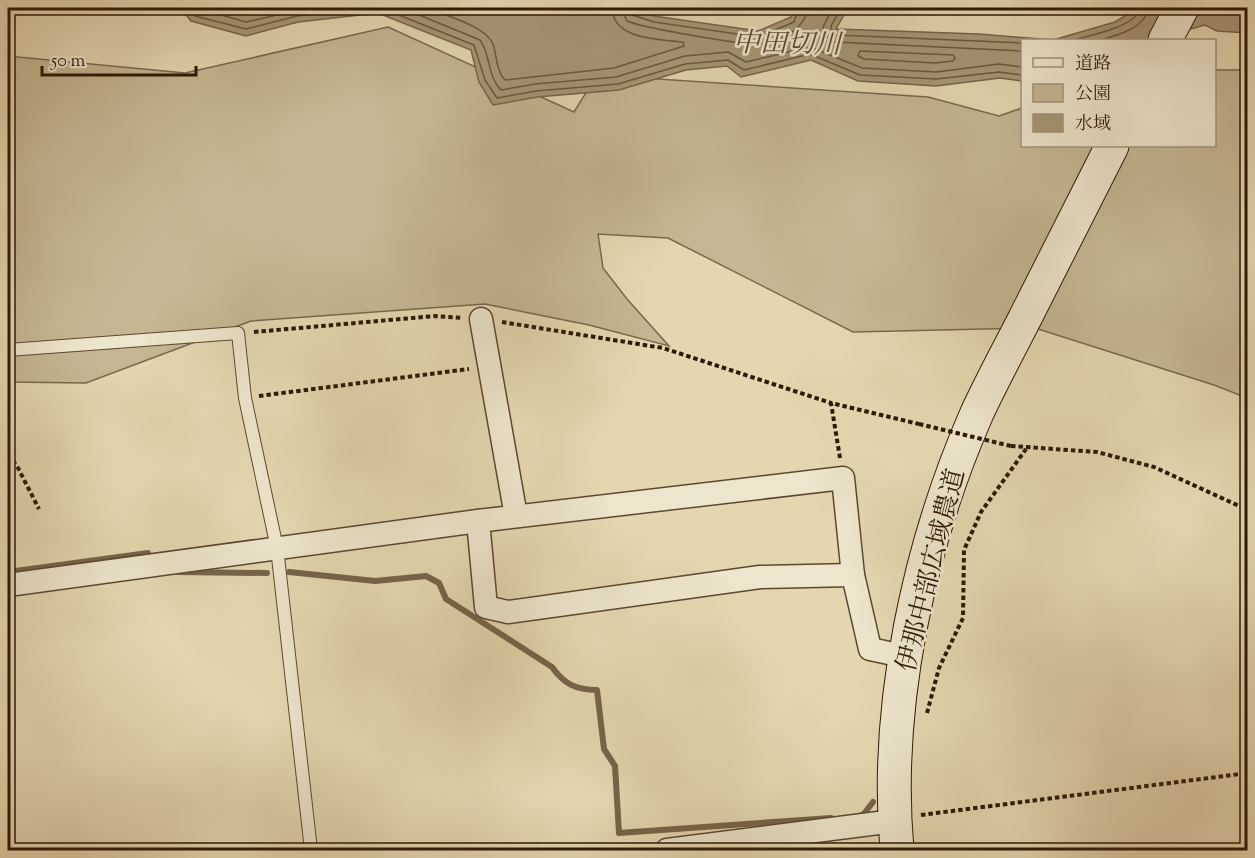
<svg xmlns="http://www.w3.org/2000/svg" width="1255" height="858" font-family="'Sorts Mill Goudy','Noto Serif JP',serif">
	<rect width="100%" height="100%" fill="#e4d7b0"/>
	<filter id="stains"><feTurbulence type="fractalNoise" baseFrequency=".00333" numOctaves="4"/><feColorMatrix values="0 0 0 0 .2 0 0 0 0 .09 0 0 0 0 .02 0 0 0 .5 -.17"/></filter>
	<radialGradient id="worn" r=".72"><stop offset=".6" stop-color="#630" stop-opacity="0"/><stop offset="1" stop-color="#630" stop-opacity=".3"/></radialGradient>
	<path fill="#c5b793" stroke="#79684c" stroke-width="1.5" d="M388,27L574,112L597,75L928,97L999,116L1022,108V146H1214L1215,70H1247V398L1214,385L1035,328L853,332L668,238L598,234L603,268L627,299L669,346L589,325L485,304L251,321L86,383L8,382V56L185,73Z"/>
	<path fill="#a69676" stroke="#766449" stroke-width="1.5" d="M181,8H626L654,16L758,31L791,17L794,8H848L836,29L979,34L1053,40L1115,22L1138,8H1247L1248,33L1217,31L1205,25L1151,40H1022V81L1000,78L936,86L858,81L811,60L741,77L727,66L686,70L619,90L537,97L493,105L479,82L471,50L378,13L298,22L246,36L191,21Z"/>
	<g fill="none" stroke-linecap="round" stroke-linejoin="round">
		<g stroke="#6a583e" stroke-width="1.5">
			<path d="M188,8L195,16L246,29L297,16L373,8"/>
			<path d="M197,8L246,22L307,8"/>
			<path d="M381,8L474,45L485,80L497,98L536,91L618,84L685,64L728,60L744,70L810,54L860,75L936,79L999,72L1022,75"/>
			<path d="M402,8L480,40C491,55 487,76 501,90L535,84L616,77L685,56L728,52L746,62L810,47L862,68L936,72L999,64L1022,67"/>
			<path d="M427,8C444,15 486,26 493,44C497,56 496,71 505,80L614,68L684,46L683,42C659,39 613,40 612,8"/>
			<path d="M621,8L627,21C639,27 746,46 760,44C780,42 806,29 807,8"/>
			<path d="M629,8L632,15L654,22L758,37L794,22L799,8"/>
			<path d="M833,8L823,27L826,36L834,42L1022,51"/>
			<path d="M841,8L831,26L832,31L837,35L1022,43"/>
			<path d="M1073,40C1089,36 1138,26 1140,8"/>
			<path d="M1099,40C1116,36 1146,28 1148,8"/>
			<path d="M860,51L953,55L955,58L953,61L935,63L864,59L858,56Z"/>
		</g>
		<g stroke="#766449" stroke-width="6">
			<path d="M8,572L148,553"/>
			<path d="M177,572L267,573"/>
			<path d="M289,572L375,581L426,576L439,583L446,599L552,667C564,684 576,690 597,690L604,749L615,766L619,833L831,818"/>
			<path d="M859,816L863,815L873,802"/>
		</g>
		<defs>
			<path id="lane" d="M8,350L238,333L245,398L277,548L311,850"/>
			<g id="street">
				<path d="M481,319L516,516"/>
				<path d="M478,521L486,607L508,612L760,577L853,575"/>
				<path d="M8,585L478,521L843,478L853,575L870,649L903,656"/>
				<path d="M667,850L894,821"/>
			</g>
			<g id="secondary">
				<path d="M1165,40L1182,8"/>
				<path d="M897,850C884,706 919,545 977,413C991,383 1007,353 1022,324C1052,264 1082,205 1112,146"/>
			</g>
		</defs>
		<use href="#lane" stroke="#5b4830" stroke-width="14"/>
		<use href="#street" stroke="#5b4830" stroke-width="25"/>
		<use href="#secondary" stroke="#2d1906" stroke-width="35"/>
		<g stroke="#2d1906" stroke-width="4" stroke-dasharray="4.5 3" stroke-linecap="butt">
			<path d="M502,322L663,348L831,403"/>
			<path d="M254,332L435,316L462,318"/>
			<path d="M259,396L469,369"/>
			<path d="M1011,446L1097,452L1154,467L1248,510"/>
			<path d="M8,455L17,466L39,509"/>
			<path d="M840,458L831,403L919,424"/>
			<path d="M927,713L939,668L963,618L964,550L981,512L1026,449"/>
			<path d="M921,815L1248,773"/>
		</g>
		<use href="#lane" stroke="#ede5cc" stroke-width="12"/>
		<use href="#street" stroke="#ede5cc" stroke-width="22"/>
		<use href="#secondary" stroke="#ede5cc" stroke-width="33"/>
		<path stroke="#2d1906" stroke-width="4" stroke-dasharray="4.5 3" stroke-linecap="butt" d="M919,424L1011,446"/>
	</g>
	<g text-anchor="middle" stroke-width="5" stroke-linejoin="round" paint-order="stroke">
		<g font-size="26" fill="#2d1906" stroke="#ede5cc">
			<text transform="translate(930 570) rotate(-76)" y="9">伊那中部広域農道</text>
		</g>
		<g font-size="27" font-style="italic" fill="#5d4b33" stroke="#ede5cc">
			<text transform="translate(787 43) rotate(1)" y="9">中田切川</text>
		</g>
	</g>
	<rect width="1255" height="858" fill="none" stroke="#e4d7b0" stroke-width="30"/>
	<rect x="9" y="9" width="1237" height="840" fill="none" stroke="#2d1906" stroke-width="3"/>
	<rect x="15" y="15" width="1225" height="828" fill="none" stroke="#2d1906" stroke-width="1.5"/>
	<rect x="1021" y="39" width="195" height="108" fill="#ede5cc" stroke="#a0937d" stroke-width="1.5"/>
	<rect x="1033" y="58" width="30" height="9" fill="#ede5cc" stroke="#a0937d" stroke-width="1.5"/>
	<text x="1075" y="69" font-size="18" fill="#2d1906">道路</text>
	<rect x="1033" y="84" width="30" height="18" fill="#c5b793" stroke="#a0937d" stroke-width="1.5"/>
	<text x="1075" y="99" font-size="18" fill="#2d1906">公園</text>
	<rect x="1033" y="114" width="30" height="18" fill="#a69676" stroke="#a0937d" stroke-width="1.5"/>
	<text x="1075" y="129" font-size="18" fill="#2d1906">水域</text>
	<path d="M42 66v9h154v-9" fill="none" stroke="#2d1906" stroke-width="3"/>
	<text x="51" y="66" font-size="18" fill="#2d1906" stroke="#ede5cc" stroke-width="4.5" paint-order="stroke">50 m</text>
	<rect width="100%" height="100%" filter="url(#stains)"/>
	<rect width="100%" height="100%" fill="url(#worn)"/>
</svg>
